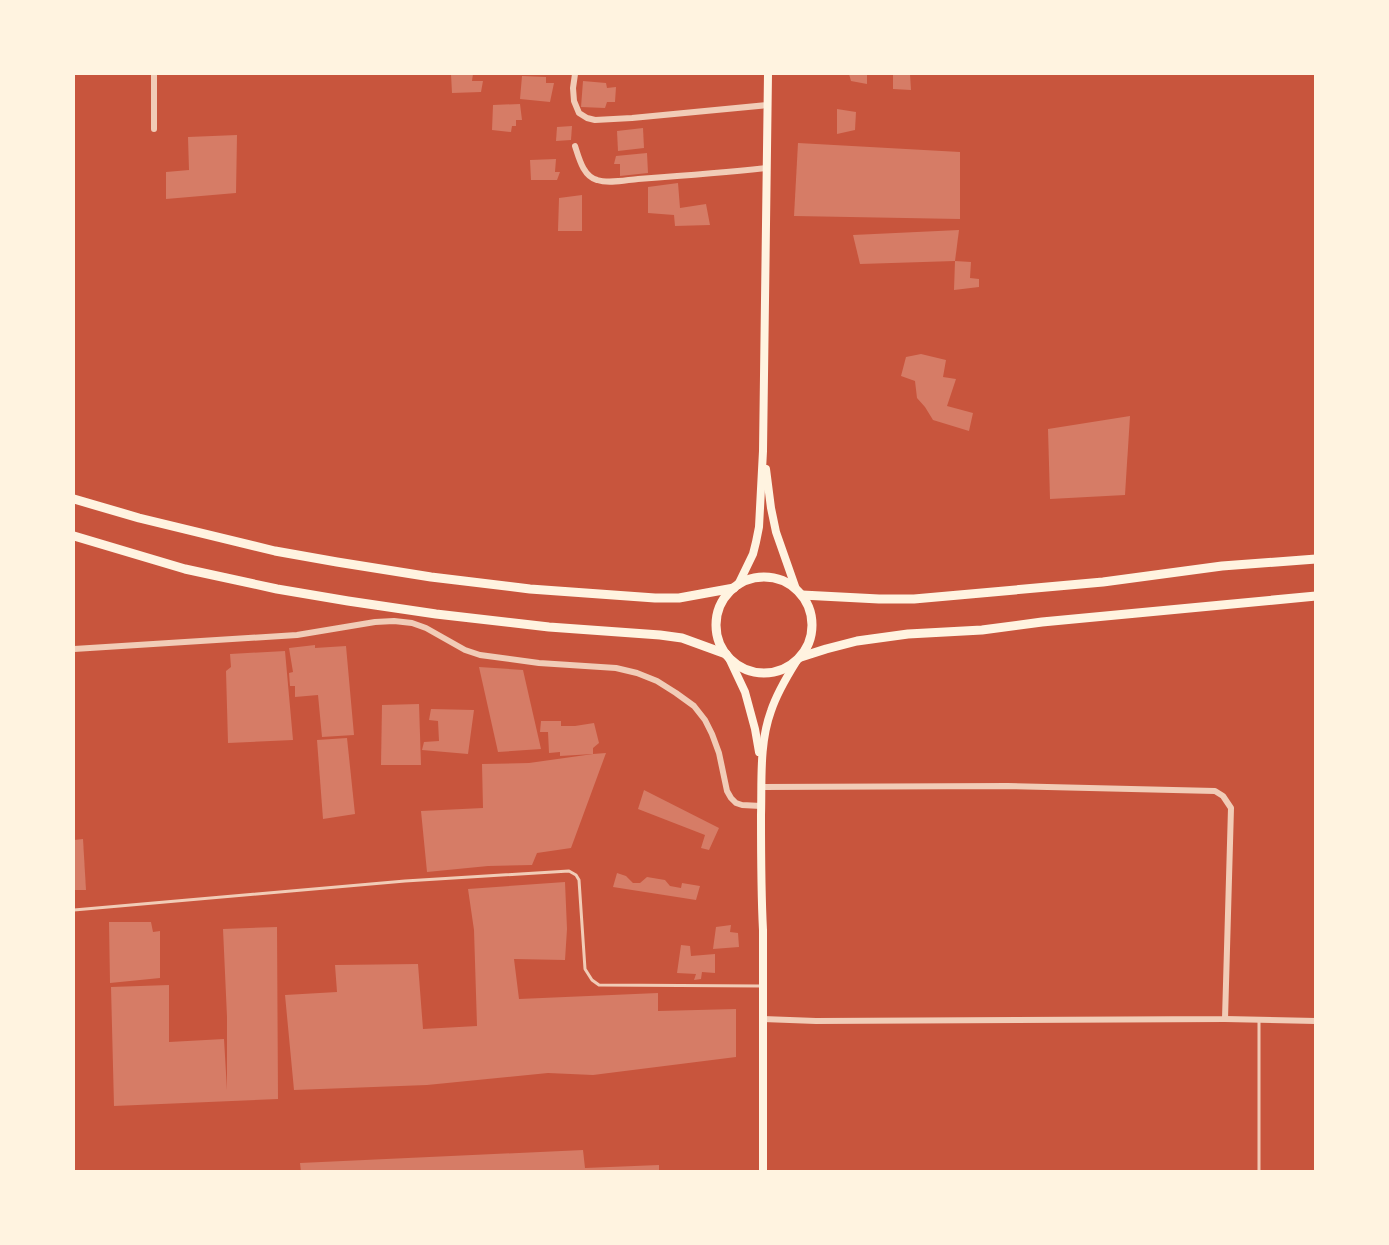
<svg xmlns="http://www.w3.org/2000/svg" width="1389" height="1245" font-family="Lora,serif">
	<rect width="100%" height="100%" fill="#c8553d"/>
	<g fill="#d67c66">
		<path d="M451,74H473L472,81H483L481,92L452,93Z"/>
		<path d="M849,74H867V84L851,81Z"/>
		<path d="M893,74H910L911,90L893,89Z"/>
		<path d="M522,76L546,77V83H554L550,102L520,99Z"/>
		<path d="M583,81L606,83L607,88L616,87L615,102H607L605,108L581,107Z"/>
		<path d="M520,104L522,120H516V126H512L511,132L492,130L493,105Z"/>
		<path d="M837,109L856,112L855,130L837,134Z"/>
		<path d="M572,126L571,140L556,141L557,127Z"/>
		<path d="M643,128L644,148L618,151L617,131Z"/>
		<path d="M237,135L236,193L166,199V172L189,170L188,137Z"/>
		<path d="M798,143L960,152V219L794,216Z"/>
		<path d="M647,153L648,173L620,176V164H614L616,156Z"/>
		<path d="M556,159L555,172H560L557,180H531L530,160Z"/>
		<path d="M678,183L680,208L706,204L710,225L675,226L674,215L648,213V187Z"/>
		<path d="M582,195V231H558L559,198Z"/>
		<path d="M959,230L955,261L860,264L853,235Z"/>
		<path d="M955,261L971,262L970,278L979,279V287L954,290Z"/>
		<path d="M921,354L946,360L943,377L956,379L947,406L973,413L969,431L933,420L925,407L917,398L915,381L901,376L906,357Z"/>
		<path d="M1130,416L1125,495L1050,499L1048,429Z"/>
		<path d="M315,645V648L346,646L354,735L322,737L318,695L295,697V686H290L289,673L293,672L289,648Z"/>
		<path d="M285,651L293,740L228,743L226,671L231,667L230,654Z"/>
		<path d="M479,667L523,670L541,749L498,752Z"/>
		<path d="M419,704L421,765H381L382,705Z"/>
		<path d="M431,709L474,710L468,754L422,750L424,742L439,741L438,721L429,720Z"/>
		<path d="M541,721H561V726H575L594,723L599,743L593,748V754L606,753L571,848L537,853L532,865L488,866L427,872L421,811L483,808L482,764L529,763L593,754L560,756V752L549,753L548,732H540Z"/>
		<path d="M347,738L355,814L323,819L317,740Z"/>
		<path d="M644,790L719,828L709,850L701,848L705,835L638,809Z"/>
		<path d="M83,839L86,890H74V840Z"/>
		<path d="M617,873L626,876L633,883H640L647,877L665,880L670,886L681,888L682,883L700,886L696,900L613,887Z"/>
		<path d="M565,882L567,929L565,960L514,959L519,999L658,993V1011L736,1009V1057L593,1075L548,1073L427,1085L294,1090L285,995L337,992L335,965L418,964L423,1029L477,1026L474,930L468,889Z"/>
		<path d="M109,922H151L153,932L160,931V978L110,983Z"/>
		<path d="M731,925L730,932L738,933L739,947L713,949L716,927Z"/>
		<path d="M277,927L278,1099L114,1106L111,987L169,985V1042L224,1039L227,1090V1017L223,929Z"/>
		<path d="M681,945L690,946L691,956L715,954V973L702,972L701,979L694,980L696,974L677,973Z"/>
		<path d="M583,1150L585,1168L659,1165V1172H301L300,1163Z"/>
	</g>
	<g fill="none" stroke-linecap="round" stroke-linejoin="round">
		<g stroke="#f1ccb7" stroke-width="3">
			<path d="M74,910L405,881L569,871L576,875L579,880L585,969L592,980L599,985L761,986"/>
			<path d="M1259,1020V1172"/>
		</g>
		<g stroke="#f1ccb7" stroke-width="6">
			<path d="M575,74L573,88L574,101L579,113L587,118L595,120L632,118L768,105"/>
			<path d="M154,129V74"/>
			<path d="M575,146C579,158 583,176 597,180C609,184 626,180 638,179C681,176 724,173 767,168"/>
			<path d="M74,649L297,635L375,622L394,621L412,623L426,628L465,650L480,655L539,663L616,668L637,673L657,681L676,693L694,706L705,720L712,734L719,753L727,791L731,798L736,803L742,805L761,806"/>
			<path d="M761,787L1008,786L1215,791L1223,796L1231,808L1225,1019L816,1021L763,1019"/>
			<path d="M1225,1019L1316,1021"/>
		</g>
		<g stroke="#fff3e0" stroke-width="8">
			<path d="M766,469L771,508L776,532L796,589"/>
			<path d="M738,585L753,554L756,542L759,527L763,451L768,74"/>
			<path d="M729,658L745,692L755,729L759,752"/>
			<path d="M763,1172V930C761,892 761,853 761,815C762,781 759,744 771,711C777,693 786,678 796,662"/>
		</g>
		<g stroke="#fff3e0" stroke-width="9">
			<path d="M74,499L139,518L275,551L337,562L431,577L530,589L655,598H679L734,588"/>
			<path d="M74,536L185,569L277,589L348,601L436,614L549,627L660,635L682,638L726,654"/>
			<circle cx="764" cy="625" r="48"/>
			<path d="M802,595L879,599H914L1103,582L1222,566L1316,559"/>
			<path d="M801,657L826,649L857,641L908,634L982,630L1042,622L1316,596"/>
		</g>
	</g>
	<rect width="1389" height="1245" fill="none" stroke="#fff3e0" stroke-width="150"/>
</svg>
